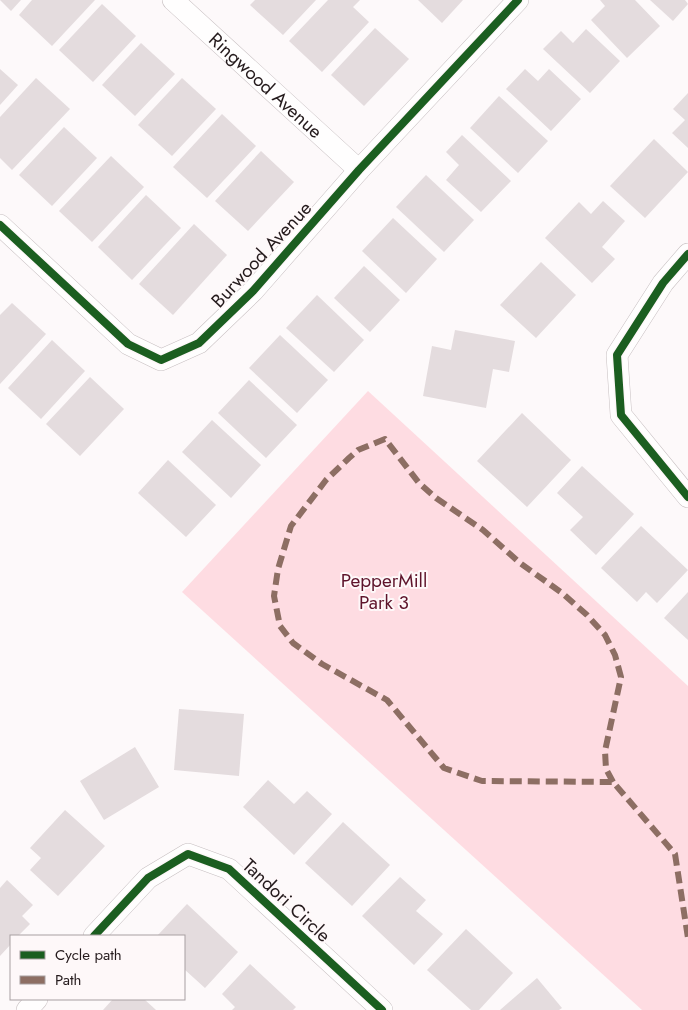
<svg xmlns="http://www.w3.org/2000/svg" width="688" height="1010" font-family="Jost,sans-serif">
	<rect width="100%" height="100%" fill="#fdf9fa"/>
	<path fill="#fedce2" d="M368,391L688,686V1010H642L182,592Z"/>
	<g fill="#e4dcde">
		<path d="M0,0H21L11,11Z"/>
		<path d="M32,0H95L52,46L19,15Z"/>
		<path d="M255,0H316L283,35L250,5Z"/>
		<path d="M328,0H360L353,7L369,22L322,72L289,41Z"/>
		<path d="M418,0H463L442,23Z"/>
		<path d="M600,0H635L660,26L627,58L591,20L605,6Z"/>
		<path d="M650,0H685L688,4L673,21Z"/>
		<path d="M102,4L136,36L93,82L59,50Z"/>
		<path d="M375,28L409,59L364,106L331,75Z"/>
		<path d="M586,29L620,61L590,93L543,49L561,31L573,43Z"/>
		<path d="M141,43L175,74L135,116L102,85Z"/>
		<path d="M0,69L18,85L0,105Z"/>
		<path d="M525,69L538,81L549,69L581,99L551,131L506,89Z"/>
		<path d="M36,78L70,109L12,170L0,158V117Z"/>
		<path d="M182,78L216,109L172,156L138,125Z"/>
		<path d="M688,93V148L672,133L685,120L673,109Z"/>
		<path d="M499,96L548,141L518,173L470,128Z"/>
		<path d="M222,114L256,146L207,198L173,167Z"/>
		<path d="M64,127L97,158L52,206L19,175Z"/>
		<path d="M462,135L511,181L481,212L446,180L459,165L446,152Z"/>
		<path d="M654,139L688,172L645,218L610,186Z"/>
		<path d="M261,151L294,182L248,231L215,201Z"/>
		<path d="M111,156L144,187L92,242L59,211Z"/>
		<path d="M426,175L474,220L444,252L396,207Z"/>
		<path d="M146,195L181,228L132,280L98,247Z"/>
		<path d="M603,201L625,221L602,247L615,259L592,283L545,238L579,202L591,214Z"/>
		<path d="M393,218L437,259L406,293L362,251Z"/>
		<path d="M194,224L227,255L173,315L139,284Z"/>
		<path d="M541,262L576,295L536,338L500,305Z"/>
		<path d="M364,266L400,300L370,332L334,298Z"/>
		<path d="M317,295L364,340L334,372L286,328Z"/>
		<path d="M12,303L46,334L0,384V315Z"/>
		<path d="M455,330L515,341L509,372L493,369L486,408L423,396L432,346L451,350Z"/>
		<path d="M280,335L328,380L297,413L249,368Z"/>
		<path d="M52,340L85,371L41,419L8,388Z"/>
		<path d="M90,377L124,409L80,456L46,424Z"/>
		<path d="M249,380L297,425L266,458L218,413Z"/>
		<path d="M522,413L571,460L527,507L477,461Z"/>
		<path d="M212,420L261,465L231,498L182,452Z"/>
		<path d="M168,460L216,505L186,537L138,493Z"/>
		<path d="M582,466L634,514L596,555L570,530L583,517L557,493Z"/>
		<path d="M641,526L688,570L657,603L646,592L637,602L601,568Z"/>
		<path d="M688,592V640L664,618Z"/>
		<path d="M179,709L244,714L239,776L174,770Z"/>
		<path d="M135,747L159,787L104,820L80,781Z"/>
		<path d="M268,780L294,804L307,791L332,814L294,855L243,807Z"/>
		<path d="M65,810L105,846L58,896L30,870L41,858L30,848Z"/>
		<path d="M343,822L390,865L352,906L305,863Z"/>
		<path d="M400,877L426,900L416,911L443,934L414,965L362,916Z"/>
		<path d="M7,880L33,905L22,916L30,924L18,936H11V944L0,956V888Z"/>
		<path d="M187,904L238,952L205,988L184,969V936H157Z"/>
		<path d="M466,929L513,973L479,1010H471L427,970Z"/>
		<path d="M250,964L296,1007L293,1010H232L235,1007L222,994Z"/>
		<path d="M537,978L562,1008L559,1010H500Z"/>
		<path d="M113,999H144L156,1010H103Z"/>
	</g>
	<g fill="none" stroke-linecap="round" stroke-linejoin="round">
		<defs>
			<g id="minor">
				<path id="s1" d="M173,0L359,170"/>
				<path d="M0,225L128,344L161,360L199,343L253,291L359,170L518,0"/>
				<path d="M688,254L663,283L617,355L621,415L688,497"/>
				<path d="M94,936L148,878L188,854L229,869L382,1010"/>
				<path d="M27,1010L37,999"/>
			</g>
		</defs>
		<use href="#minor" stroke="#c7bfc1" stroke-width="22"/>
		<use href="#minor" stroke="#fffefe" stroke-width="21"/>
		<path stroke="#8d6e63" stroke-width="6" stroke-dasharray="12 6" stroke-linecap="butt" d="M613,782L606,769L605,751L621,677L615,655L605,635L587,615L562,593L520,563L483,530L436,498L419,483L385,439L358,450L349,458L326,480L291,526L278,569L274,596L280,626L293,643L322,664L387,700L444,768L482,781L613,782L675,854L688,938"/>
		<defs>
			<g id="cycleway">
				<path d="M0,225L128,344L161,360L199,343L253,291L359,170L518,0"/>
				<path d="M688,254L663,283L617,355L621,415L688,497"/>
				<path d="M94,936L148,878L188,854L229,869L382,1010"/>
			</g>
		</defs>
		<use href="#cycleway" stroke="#fef8f9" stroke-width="11"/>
		<use href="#cycleway" stroke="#1b5e20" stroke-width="8"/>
	</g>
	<g text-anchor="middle" stroke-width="4" stroke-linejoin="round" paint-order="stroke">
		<g font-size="19" fill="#241a1c" stroke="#fef8f9">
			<text dy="7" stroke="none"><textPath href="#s1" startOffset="126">Ringwood Avenue</textPath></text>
			<text transform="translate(261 254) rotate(-47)" y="7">Burwood Avenue</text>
			<text transform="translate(287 900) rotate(43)" y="7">Tandori Circle</text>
		</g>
		<g font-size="19" fill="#5e142b" stroke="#fef8f9">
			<text x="384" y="587">PepperMill<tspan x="384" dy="22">Park 3</tspan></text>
		</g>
	</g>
	<rect x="10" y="935" width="175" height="65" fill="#fef8f9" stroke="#a79fa1"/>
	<rect x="20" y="951" width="25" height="8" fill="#1b5e20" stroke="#a79fa1"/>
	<text x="55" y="960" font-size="15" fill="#241a1c">Cycle path</text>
	<rect x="20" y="976" width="25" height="8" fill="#8d6e63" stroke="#a79fa1"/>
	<text x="55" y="985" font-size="15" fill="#241a1c">Path</text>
</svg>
